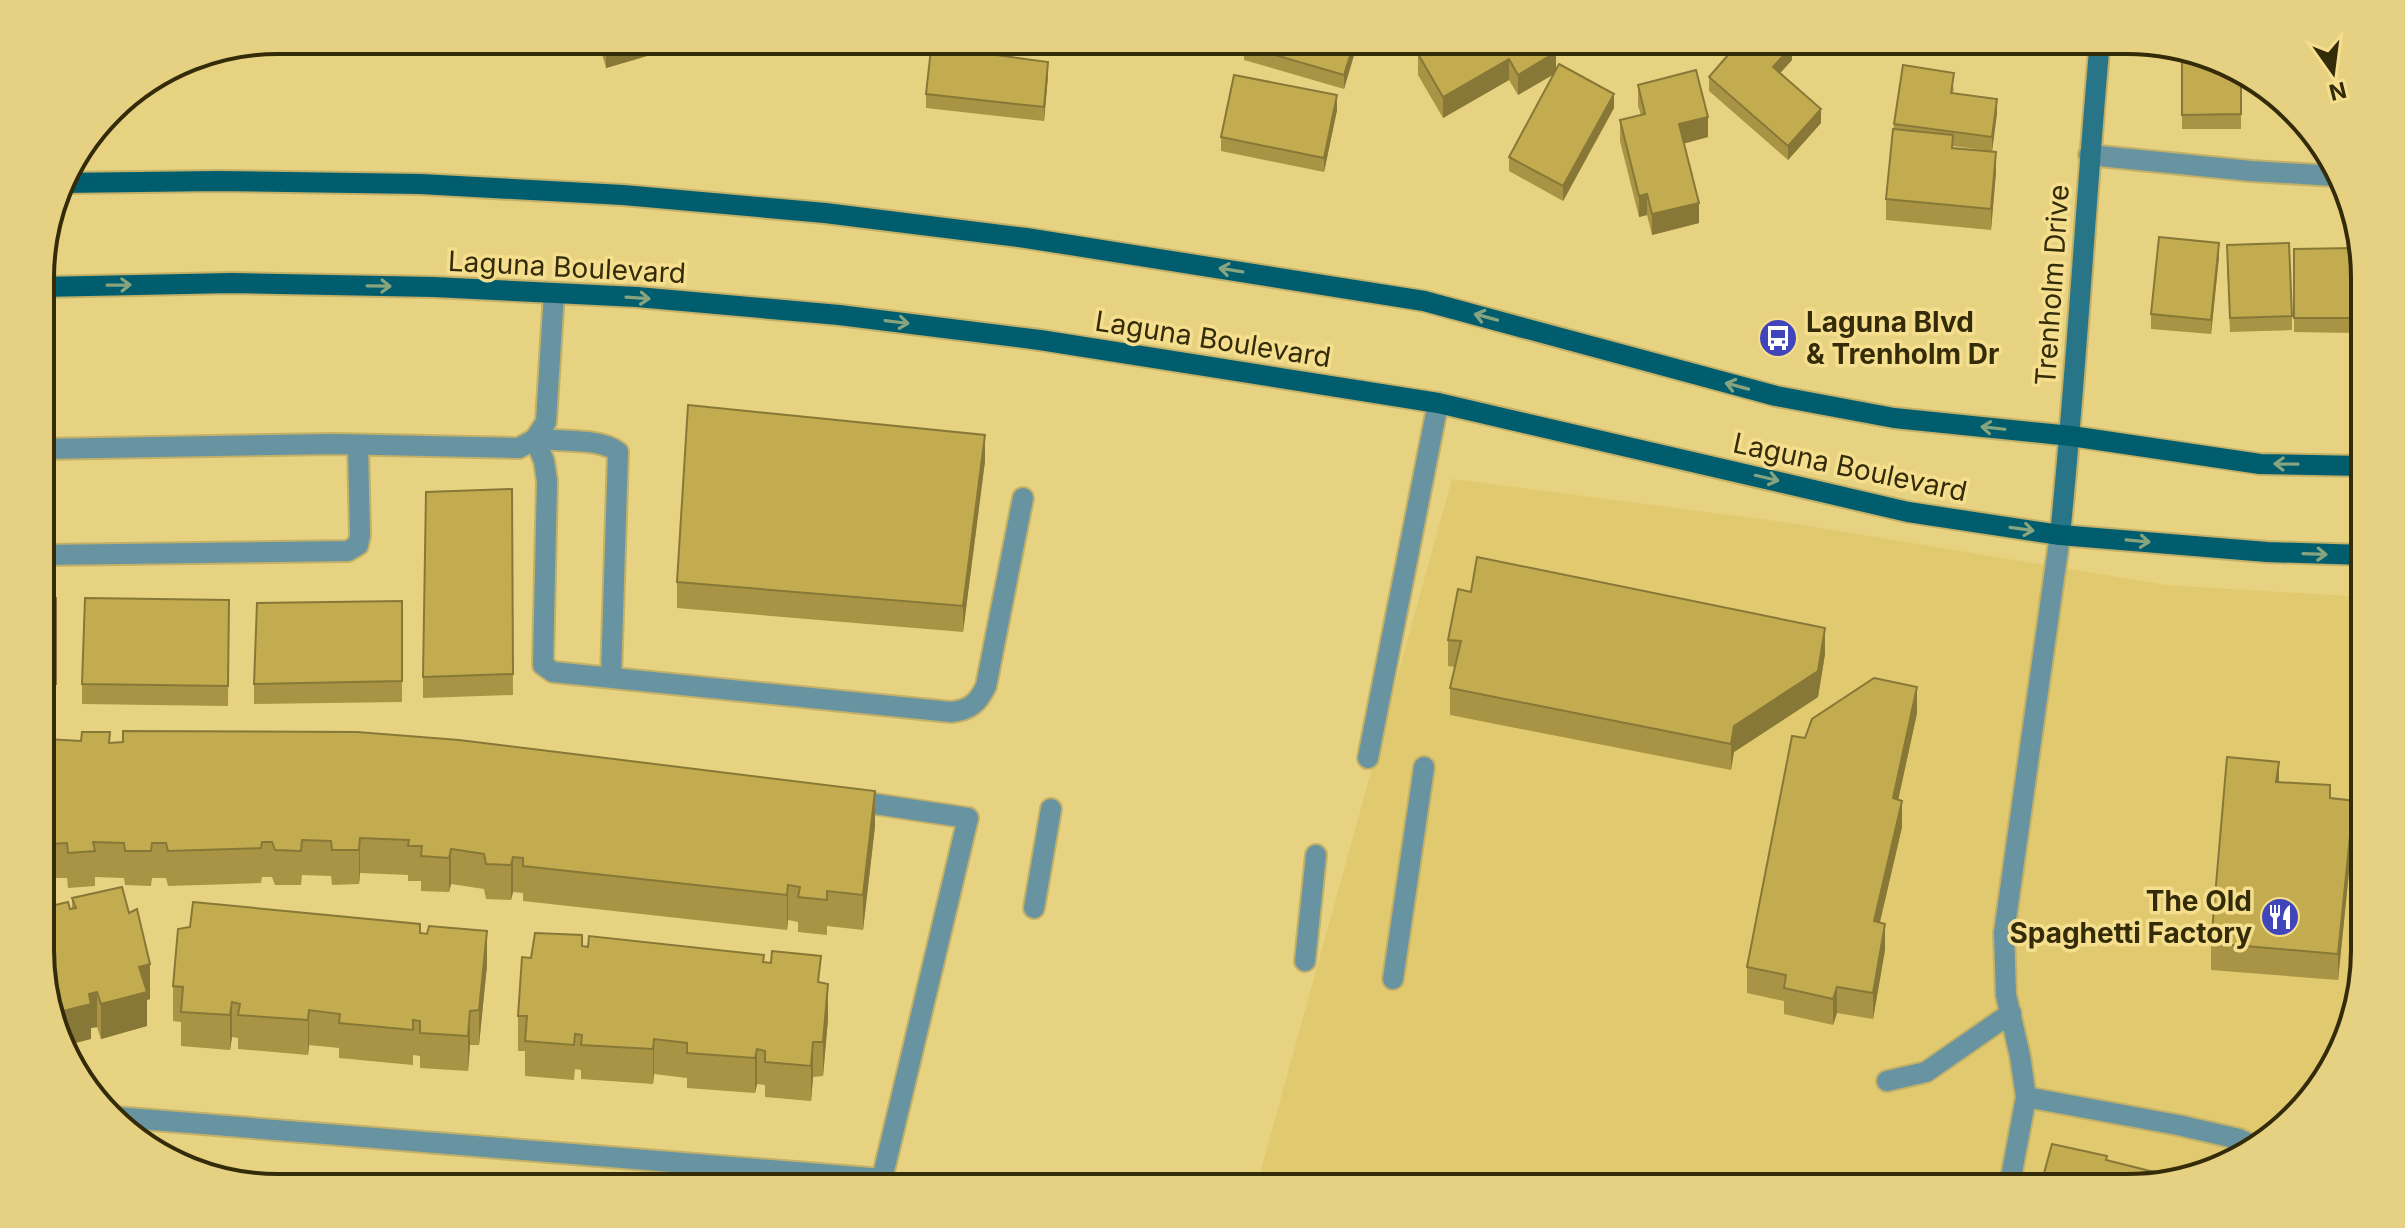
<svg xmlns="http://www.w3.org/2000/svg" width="2405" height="1228" font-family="Inter,sans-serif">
	<rect width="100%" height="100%" fill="#e7d281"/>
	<path fill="#e1c96f" d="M1452,479L1791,523L2166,585L2364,597L2365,950L2341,1055L2260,1148L2142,1188H1256Z"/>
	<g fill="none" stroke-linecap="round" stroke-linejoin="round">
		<defs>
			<g id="lane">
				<path d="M1368,758L1438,403"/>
				<path d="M1034,908L1051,809"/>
				<path d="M1305,961L1316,855"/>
				<path d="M1393,979L1424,767"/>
				<path d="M1887,1081L1926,1072L2011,1013"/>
				<path d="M116,1117L882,1179L968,818L849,800"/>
			</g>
			<g id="street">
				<path d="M2089,155L2251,171L2336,176"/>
				<path d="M41,449L333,444L519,448L535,439L546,422L554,293"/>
				<path d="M41,555L348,551L358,545L360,535L358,445"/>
				<path d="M611,677L618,452C601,438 557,441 535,439L544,461L547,481L543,665L553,672L951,712C970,710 978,703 986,686L1023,498"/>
				<path d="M2026,1097L2178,1125L2239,1139L2259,1148"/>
				<path d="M2009,1188L2026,1097L2020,1056L2006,995L2004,933L2060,535"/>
			</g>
			<path id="secondary" d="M2060,535C2077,370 2085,205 2100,40"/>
			<g id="primary">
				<path d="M62,183L218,181L420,184L623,195L825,213L1026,238L1424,301L1776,396L1894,418L2071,436L2260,464L2364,466"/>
				<path d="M41,287L232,283L434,287L637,297L839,315L1040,340L1438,403L1908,512L2060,535L2267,552L2364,555"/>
			</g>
		</defs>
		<use href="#lane" stroke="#c3b169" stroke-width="24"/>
		<use href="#street" stroke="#c3b169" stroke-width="24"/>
		<use href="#secondary" stroke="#c3b169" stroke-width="24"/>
		<use href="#primary" stroke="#c3b169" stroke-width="24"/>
		<use href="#lane" stroke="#6794a0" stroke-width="20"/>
		<use href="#street" stroke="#6794a0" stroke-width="20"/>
		<use href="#secondary" stroke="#277586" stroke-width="20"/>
		<use href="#primary" stroke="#005d6d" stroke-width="20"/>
	</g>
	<g fill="#a89444" fill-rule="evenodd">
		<path d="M510,40H583V42L510,48Z"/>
		<path d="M598,40H695V42L606,68Z"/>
		<path d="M1015,40H1039V44Z"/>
		<path d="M1358,40L1344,89L1244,60V46Z"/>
		<path d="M1443,40L1556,70L1614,108L1563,201L1509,171V157L1554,74L1518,95L1509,80L1443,118L1418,75V54Z"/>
		<path d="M1898,40H2014V47L1899,54Z"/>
		<path d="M2182,53L2241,73V129H2182Z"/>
		<path d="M997,56L1048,76L1044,121L926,108V94Z"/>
		<path d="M1792,60L1780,73L1821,123L1788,160L1709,91V77Z"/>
		<path d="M1638,85L1708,137L1684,143L1699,223L1652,235L1647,215L1639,217L1620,141V120L1641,115L1638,106Z"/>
		<path d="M1954,87L1953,93L1997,113L1992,151L1996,172L1991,230L1886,220V199L1894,124ZM1953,146L1991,151L1953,148Z"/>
		<path d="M1337,110L1324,172L1221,151V137Z"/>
		<path d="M2354,248V333L2294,332V249Z"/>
		<path d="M2219,257L2211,334L2151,329V314Z"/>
		<path d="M2227,259L2292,316V330L2230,332Z"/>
		<path d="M985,461L963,632L677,608V582Z"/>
		<path d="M512,489L513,695L423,698V677Z"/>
		<path d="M56,598V705H42L41,599Z"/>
		<path d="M229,600L228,706L82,704V684Z"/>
		<path d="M402,601V702L254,704V684Z"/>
		<path d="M1448,640L1825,654L1818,697L1734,752L1731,770L1450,715V688L1455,667L1448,666Z"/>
		<path d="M1917,713L1898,800L1902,827L1880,922L1885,950L1873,1019L1837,1013L1833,1025L1784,1014V1001L1747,993V967L1805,738Z"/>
		<path d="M42,735L46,739L110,743L875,826L863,930L827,926V935L798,932V922L788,920L787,930L523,901V893L513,892L511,900L486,899L484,889L451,884L449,892L421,891V881H408V875L360,873L359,884L332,885L331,876L302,875L301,885H275L272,877H262L261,883L168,886L166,878H152L151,886L125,885L124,878L95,877V886L68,888L67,878H50L49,873L42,872Z"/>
		<path d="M2279,782L2330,798L2365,802V830L2362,864L2350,862L2338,980L2211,970V943Z"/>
		<path d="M72,898L150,999L147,1000V1026L101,1039L97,1027L91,1028V1039L70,909H72Z"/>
		<path d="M420,933L487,965L479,1045H470L468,1071L420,1068V1056L413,1055V1065L339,1058V1048L309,1045L308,1055L238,1049V1038L232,1037L230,1050L181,1046V1022L173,1021V986Z"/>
		<path d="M582,946L764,962L821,982L828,1019L823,1076L813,1077L811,1101L765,1097V1085L757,1084L755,1093L687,1088V1078L654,1074L653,1084L581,1079V1070L575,1069L574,1080L525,1076V1051H518V1016L531,958Z"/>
	</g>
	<g fill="#887837">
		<path d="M633,40H695V42L606,68V48Z"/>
		<path d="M1355,40H1358V42L1344,89V75Z"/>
		<path d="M1792,46V60L1773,81V67Z"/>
		<path d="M1556,52V73L1518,95V75Z"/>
		<path d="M1509,59V80L1443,118V97Z"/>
		<path d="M1048,62V76L1044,121V107Z"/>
		<path d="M1614,94V108L1563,201V186Z"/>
		<path d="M1337,95V110L1324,172V158Z"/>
		<path d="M1997,99V113L1992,152V137Z"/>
		<path d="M1821,109V123L1788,160V146Z"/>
		<path d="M1708,117V137L1679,145V124Z"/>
		<path d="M1996,152V172L1991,230V209Z"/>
		<path d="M1647,194V215L1639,217V196Z"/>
		<path d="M1699,203V223L1652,235V214Z"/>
		<path d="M2219,243V257L2211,334V320Z"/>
		<path d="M985,435V461L963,632V606Z"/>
		<path d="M1825,628V654L1818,697L1734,752L1731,770V744L1734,726Z"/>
		<path d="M1917,687V713L1893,824V798Z"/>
		<path d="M2279,762V788L2276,782Z"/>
		<path d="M875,791V826L863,930V895Z"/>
		<path d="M1902,801V827L1874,947V921Z"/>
		<path d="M2365,804V830L2362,864V837Z"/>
		<path d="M2350,836V862L2338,980V954Z"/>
		<path d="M360,838V873L359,884V850Z"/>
		<path d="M451,849V884L449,892V858Z"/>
		<path d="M513,857V892L511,900V865Z"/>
		<path d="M788,885V920L787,930V895Z"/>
		<path d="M1885,924V950L1873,1019V993Z"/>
		<path d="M487,931V965L479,1045V1010Z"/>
		<path d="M150,964V999L147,1000V1026L101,1039V1004L139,967Z"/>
		<path d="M828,984V1019L823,1076V1042Z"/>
		<path d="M1837,987V1013L1833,1025V999Z"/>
		<path d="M97,992V1027L91,1028V1039L68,1045L55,1013L89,994Z"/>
		<path d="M232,1002V1037L230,1050V1015Z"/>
		<path d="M309,1010V1045L308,1055V1020Z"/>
		<path d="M470,1011V1045L468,1071V1036Z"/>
		<path d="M654,1039V1074L653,1084V1049Z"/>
		<path d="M813,1042V1077L811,1101V1066Z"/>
		<path d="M757,1049V1084L755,1093V1058Z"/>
	</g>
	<g fill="#c3ac4f" stroke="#887837" stroke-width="2">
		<path d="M604,40H633L606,48Z"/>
		<path d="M932,40H969L997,43L996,55L1048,62L1044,107L926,94Z"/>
		<path d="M1245,40H1355L1344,75L1244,46Z"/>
		<path d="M1443,40H1549L1556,52L1518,75L1509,59L1443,97L1418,54Z"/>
		<path d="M1741,40H1785L1792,46L1773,67L1821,109L1788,146L1709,77Z"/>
		<path d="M2182,53L2232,64L2241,73V114L2182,115Z"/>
		<path d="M1559,64L1614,94L1563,186L1509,157Z"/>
		<path d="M1903,65L1954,73L1951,93L1997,99L1992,137L1894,124Z"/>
		<path d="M1696,70L1708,117L1679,124L1699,203L1652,214L1647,194L1639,196L1620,120L1645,114L1638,85Z"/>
		<path d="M1234,75L1337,95L1324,158L1221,137Z"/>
		<path d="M1893,129L1953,135L1952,148L1996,152L1991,209L1886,199Z"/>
		<path d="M2159,237L2219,243L2211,320L2151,314Z"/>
		<path d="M2289,243L2292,316L2230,318L2227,245Z"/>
		<path d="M2354,248V318H2294V249Z"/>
		<path d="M688,405L985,435L963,606L677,582Z"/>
		<path d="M512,489L513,674L423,677L426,492Z"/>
		<path d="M1477,557L1825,628L1818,671L1734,726L1731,744L1450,688L1461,641L1448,640L1458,589L1471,592Z"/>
		<path d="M56,598V684H41V599Z"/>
		<path d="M85,598L229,600L228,686L82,684Z"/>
		<path d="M402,601V681L254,684L257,603Z"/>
		<path d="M1874,678L1917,687L1893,798L1902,801L1874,921L1885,924L1873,993L1837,987L1833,999L1784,988L1786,975L1747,967L1792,736L1805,738L1812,719Z"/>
		<path d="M123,731L357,732L459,740L875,791L863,895L827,891V900L798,897L800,887L788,885L787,895L523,866V858L513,857L511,865L486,864L484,854L451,849L449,858L421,856L422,846H408L409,840L360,838L359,850H332L331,841L302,840L301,851L275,850L272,842H262L261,848L168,851L166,843H152L151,851H125L124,843L93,842L95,851L68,853L67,843L50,844L49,838L42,837V735L46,739L81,741L82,732H110L109,743L123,742Z"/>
		<path d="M2227,757L2279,762L2276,782L2330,785V798L2365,802L2362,837L2350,836L2338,954L2211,943Z"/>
		<path d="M122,887L129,913L137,909L150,964L139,967L147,992L101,1004L97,992L89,994L91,1004L55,1013L42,982V908L68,902L70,909L76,908L72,898Z"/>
		<path d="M193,902L420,924V933L427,934L429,926L487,931L479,1010L470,1011L468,1036L420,1033V1021L413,1020V1030L339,1023L340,1014L309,1010L308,1020L238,1015L240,1004L232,1002L230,1015L181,1012L183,987L173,986L178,929L190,927Z"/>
		<path d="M535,933L582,935V946L588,947L589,936L764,955L763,962L771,963L772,951L821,956L818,982L828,984L823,1042H813L811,1066L765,1062V1051L757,1049L755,1058L687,1053V1043L654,1039L653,1049L581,1045L582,1035L575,1034L574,1045L525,1041L527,1016H518L522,957L531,958Z"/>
		<path d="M2052,1144L2107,1156L2106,1160L2174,1177L2142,1188H2040Z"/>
	</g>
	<defs><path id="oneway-shaft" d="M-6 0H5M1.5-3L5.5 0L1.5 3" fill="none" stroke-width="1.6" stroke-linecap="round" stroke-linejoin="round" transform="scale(2)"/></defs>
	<g stroke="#87a47f">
		<use href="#oneway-shaft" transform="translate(1231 270) rotate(-171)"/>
		<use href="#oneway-shaft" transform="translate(119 285) rotate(-1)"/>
		<use href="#oneway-shaft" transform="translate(379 286) rotate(1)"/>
		<use href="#oneway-shaft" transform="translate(638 298) rotate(4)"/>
		<use href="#oneway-shaft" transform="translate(1486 317) rotate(-165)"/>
		<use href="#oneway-shaft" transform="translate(897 322) rotate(7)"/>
		<use href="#oneway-shaft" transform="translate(1737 386) rotate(-165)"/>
		<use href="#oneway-shaft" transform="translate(1993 428) rotate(-174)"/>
		<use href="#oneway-shaft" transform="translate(2286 464) rotate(-179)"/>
		<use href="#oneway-shaft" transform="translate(1767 478) rotate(13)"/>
		<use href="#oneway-shaft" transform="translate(2022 529) rotate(8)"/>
		<use href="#oneway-shaft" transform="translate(2138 541) rotate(5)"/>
		<use href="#oneway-shaft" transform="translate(2315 554) rotate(2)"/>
	</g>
	<defs>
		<symbol id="bus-disc" viewBox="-11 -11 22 22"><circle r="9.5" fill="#4145ba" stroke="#f5df8e"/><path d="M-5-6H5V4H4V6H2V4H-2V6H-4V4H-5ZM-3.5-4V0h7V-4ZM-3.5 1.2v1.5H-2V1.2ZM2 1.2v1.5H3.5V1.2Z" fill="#fff"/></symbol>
		<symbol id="restaurant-disc" viewBox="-11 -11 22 22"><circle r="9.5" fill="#4145ba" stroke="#f5df8e"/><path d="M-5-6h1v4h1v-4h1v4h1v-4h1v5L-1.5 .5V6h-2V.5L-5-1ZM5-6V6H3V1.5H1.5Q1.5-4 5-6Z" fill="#fff"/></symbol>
	</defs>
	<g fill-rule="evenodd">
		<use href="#bus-disc" x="1756" y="316" width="44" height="44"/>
		<use href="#restaurant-disc" x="2258" y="895" width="44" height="44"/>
	</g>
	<g text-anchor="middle" stroke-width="7" stroke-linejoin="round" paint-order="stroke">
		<g font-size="28" fill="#342c09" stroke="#f5df8e">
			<text transform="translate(567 267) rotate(3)" y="10">Laguna Boulevard</text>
			<text transform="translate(2052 285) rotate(-86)" y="10">Trenholm Drive</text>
			<text transform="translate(1213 339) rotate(9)" y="10">Laguna Boulevard</text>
			<text transform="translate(1850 467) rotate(12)" y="10">Laguna Boulevard</text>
		</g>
		<g font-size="28" font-weight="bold" fill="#342c09" stroke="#f5df8e" text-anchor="start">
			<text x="1806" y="332">Laguna Blvd<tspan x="1806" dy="32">&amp; Trenholm Dr</tspan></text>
			<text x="2252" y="911" text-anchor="end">The Old<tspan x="2252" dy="32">Spaghetti Factory</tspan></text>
		</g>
	</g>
	<path d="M0 0H2405V1228H0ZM278 54H2127A224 224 0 0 1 2351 278V950A224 224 0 0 1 2127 1174H278A224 224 0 0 1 54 950V278A224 224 0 0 1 278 54Z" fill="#e6d183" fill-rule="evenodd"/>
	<path fill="none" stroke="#342c09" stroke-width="4" d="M278 54H2127A224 224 0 0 1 2351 278V950A224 224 0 0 1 2127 1174H278A224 224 0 0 1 54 950V278A224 224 0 0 1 278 54Z"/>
	<g transform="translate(2333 72) rotate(166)" stroke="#f5df8e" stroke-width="6" paint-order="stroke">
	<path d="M0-6L14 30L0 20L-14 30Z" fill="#342c09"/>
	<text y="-12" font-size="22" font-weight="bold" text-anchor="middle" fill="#342c09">N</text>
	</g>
</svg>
